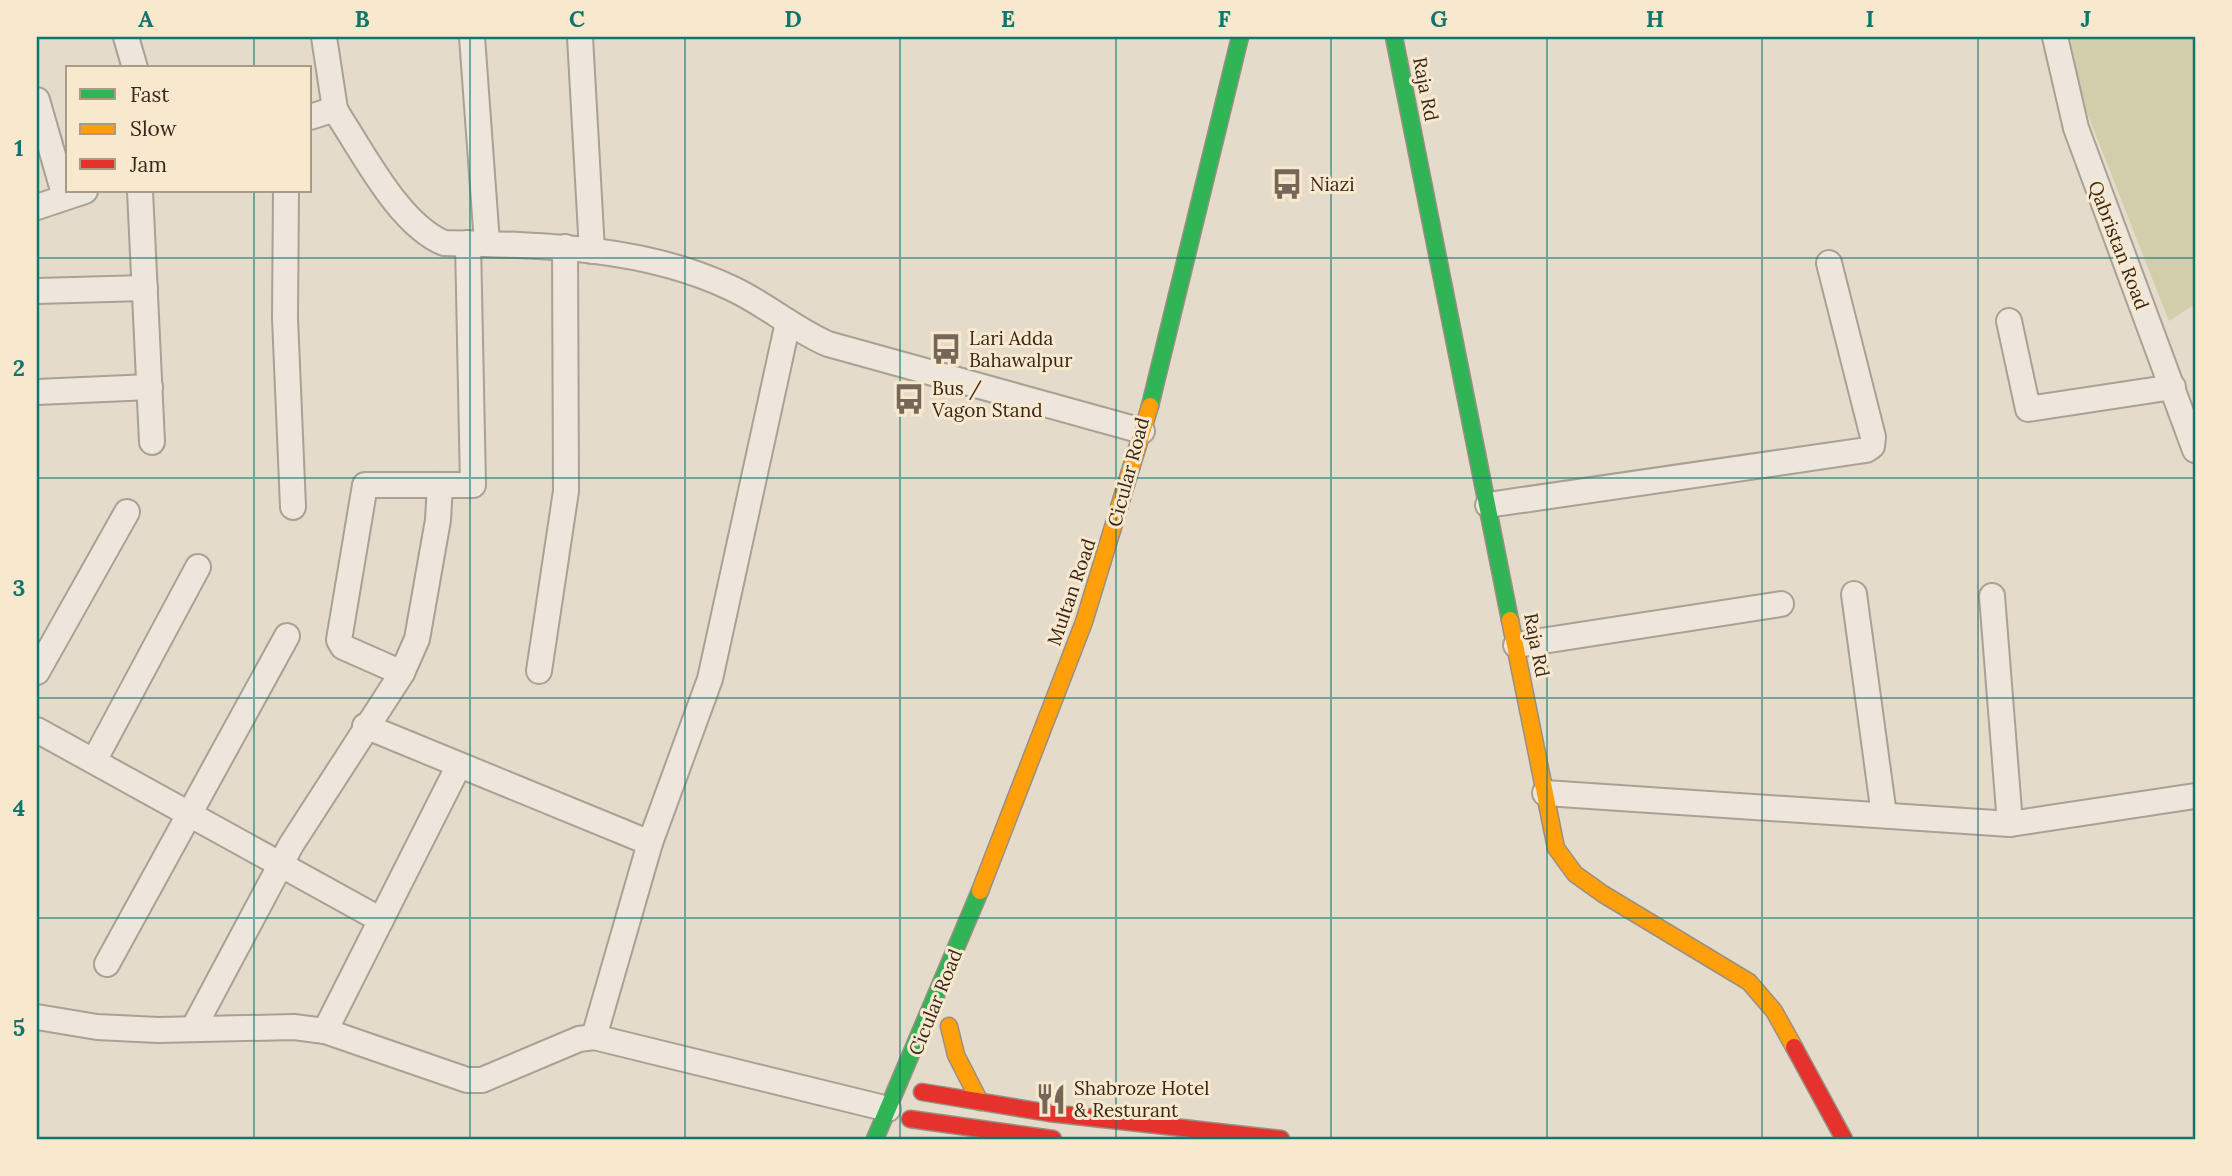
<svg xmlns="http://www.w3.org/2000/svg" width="2232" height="1176" font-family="Lora,serif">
	<rect width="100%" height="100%" fill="#e5dbca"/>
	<path fill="#d1ceab" d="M2069,37H2195V304L2169,321L2084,105Z"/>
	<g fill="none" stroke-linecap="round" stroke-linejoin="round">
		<defs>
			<g id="street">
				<path d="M126,37L135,68"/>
				<path d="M324,37L335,109L340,118C365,156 400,225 444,243C541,245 642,246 731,288C766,304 793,329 828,344L1142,431"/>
				<path d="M472,37L487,243"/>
				<path d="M580,37L592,251"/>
				<path d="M2055,37L2076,128L2195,450"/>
				<path d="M37,100L65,197"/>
				<path d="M310,117L335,109"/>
				<path d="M140,191L152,442"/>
				<path d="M286,191L285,318L293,507"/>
				<path d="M37,207L85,191"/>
				<path d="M37,291L145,288"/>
				<path d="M2009,321L2028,409L2173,387"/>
				<path d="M37,392L150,387"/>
				<path d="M1488,505L1866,450L1872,446L1873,437L1829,263"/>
				<path d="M1854,594L1884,815"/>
				<path d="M1992,596L2010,824"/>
				<path d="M1516,645L1781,604"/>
				<path d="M539,671L566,491L565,247"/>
				<path d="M37,672L127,512"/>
				<path d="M402,673L343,647L339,640L365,485H473L468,243"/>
				<path d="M365,726L650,843"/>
				<path d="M37,730L381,920"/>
				<path d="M94,761L198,567"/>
				<path d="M1545,793L2010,824L2195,796"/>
				<path d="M107,964L287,636"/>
				<path d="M37,1017L97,1027L158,1030L294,1027L325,1031L467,1080H482L579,1039L594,1037L888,1109"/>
				<path d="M193,1029L291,845L402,673L417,639L438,520L440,485"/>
				<path d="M325,1031L459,765"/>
				<path d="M594,1037L650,843L710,679L788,322"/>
			</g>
			<g id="fast">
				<path d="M1394,37L1510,620"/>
				<path d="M1150,406L1240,37"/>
				<path d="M875,1139L980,891"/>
			</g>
			<g id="slow">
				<path d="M1510,620L1556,848L1575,874L1603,894L1749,982L1774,1011L1794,1047"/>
				<path d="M980,891L1084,622L1150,406"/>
				<path d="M949,1026L956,1055L980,1102"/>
			</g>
			<g id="jam">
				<path d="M1794,1047L1844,1139"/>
				<path d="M922,1092L1049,1113L1281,1139"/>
				<path d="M910,1119L1053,1139"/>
			</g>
		</defs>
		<use href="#street" stroke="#aaa094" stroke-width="28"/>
		<use href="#fast" stroke="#998f84" stroke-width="19"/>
		<use href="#slow" stroke="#998f84" stroke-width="19"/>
		<use href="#jam" stroke="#998f84" stroke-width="19"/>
		<use href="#street" stroke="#ede6dc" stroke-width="24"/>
		<use href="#fast" stroke="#30b455" stroke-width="16"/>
		<use href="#slow" stroke="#ff9f0a" stroke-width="16"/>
		<use href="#jam" stroke="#e5322d" stroke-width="16"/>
	</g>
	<path fill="none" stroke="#0f766e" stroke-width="2" stroke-opacity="0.55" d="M254,37V68M470,37V1139M685,37V1139M900,37V1139M1116,37V1139M1331,37V1139M1547,37V1139M1762,37V1139M1978,37V1139M254,191V1139M37,258H2195M37,478H2195M37,698H2195M37,918H2195"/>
	<defs>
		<symbol id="bus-bare" viewBox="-9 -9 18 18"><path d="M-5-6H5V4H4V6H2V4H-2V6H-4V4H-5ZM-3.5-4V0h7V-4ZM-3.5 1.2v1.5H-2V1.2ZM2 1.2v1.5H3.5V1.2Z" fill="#756658" stroke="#f8e9ce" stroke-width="2.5" paint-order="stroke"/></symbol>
		<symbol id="restaurant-bare" viewBox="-9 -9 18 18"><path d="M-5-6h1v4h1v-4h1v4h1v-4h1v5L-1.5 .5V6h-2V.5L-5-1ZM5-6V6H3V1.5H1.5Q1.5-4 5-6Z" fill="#756658" stroke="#f8e9ce" stroke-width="2.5" paint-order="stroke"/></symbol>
	</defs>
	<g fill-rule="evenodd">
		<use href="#bus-bare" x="1265" y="162" width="44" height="44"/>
		<use href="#bus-bare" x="924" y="327" width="44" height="44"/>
		<use href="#bus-bare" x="887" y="377" width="44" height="44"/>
		<use href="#restaurant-bare" x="1029" y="1077" width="44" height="44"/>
	</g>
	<g text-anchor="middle" stroke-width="6" stroke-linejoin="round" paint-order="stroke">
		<g font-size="19" fill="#38271b" stroke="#f8e9ce">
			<text transform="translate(1426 89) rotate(79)" y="7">Raja Rd</text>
			<text transform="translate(2119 245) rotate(69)" y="7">Qabristan Road</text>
			<text transform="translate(1128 472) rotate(-75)" y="7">Cicular Road</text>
			<text transform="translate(1071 592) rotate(-71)" y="7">Multan Road</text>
			<text transform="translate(1537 645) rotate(79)" y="7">Raja Rd</text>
			<text transform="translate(935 1002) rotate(-68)" y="7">Cicular Road</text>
		</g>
		<g font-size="19" fill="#38271b" stroke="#f8e9ce" text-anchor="start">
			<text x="1310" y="191">Niazi</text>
			<text x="969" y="345">Lari Adda<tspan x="969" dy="22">Bahawalpur</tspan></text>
			<text x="932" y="395">Bus /<tspan x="932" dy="22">Vagon Stand</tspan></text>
			<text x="1074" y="1095">Shabroze Hotel<tspan x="1074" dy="22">&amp; Resturant</tspan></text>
		</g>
	</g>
	<rect width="2232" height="1176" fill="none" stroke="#f8e9ce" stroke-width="77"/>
	<rect x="66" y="66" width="245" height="126" fill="#f8e9ce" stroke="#ab9b86" stroke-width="2"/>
	<rect x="80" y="89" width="35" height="10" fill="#30b455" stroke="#ab9b86" stroke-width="2"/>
	<text x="130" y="102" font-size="21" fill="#38271b">Fast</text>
	<rect x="80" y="124" width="35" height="10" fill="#ff9f0a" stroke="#ab9b86" stroke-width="2"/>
	<text x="130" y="136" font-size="21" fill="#38271b">Slow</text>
	<rect x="80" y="159" width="35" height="10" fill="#e5322d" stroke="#ab9b86" stroke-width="2"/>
	<text x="130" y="172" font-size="21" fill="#38271b">Jam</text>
	<rect x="38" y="38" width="2156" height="1100" fill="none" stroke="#0f766e" stroke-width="2.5"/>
	<g font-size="23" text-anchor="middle" font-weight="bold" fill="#0f766e">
		<text x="146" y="27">A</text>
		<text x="362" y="27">B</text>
		<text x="577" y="27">C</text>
		<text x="793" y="27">D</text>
		<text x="1008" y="27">E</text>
		<text x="1224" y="27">F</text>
		<text x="1439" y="27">G</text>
		<text x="1655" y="27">H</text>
		<text x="1870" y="27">I</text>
		<text x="2086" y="27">J</text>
		<text x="19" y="156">1</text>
		<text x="19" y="376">2</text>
		<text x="19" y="596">3</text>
		<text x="19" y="816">4</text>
		<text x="19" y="1036">5</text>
	</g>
</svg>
